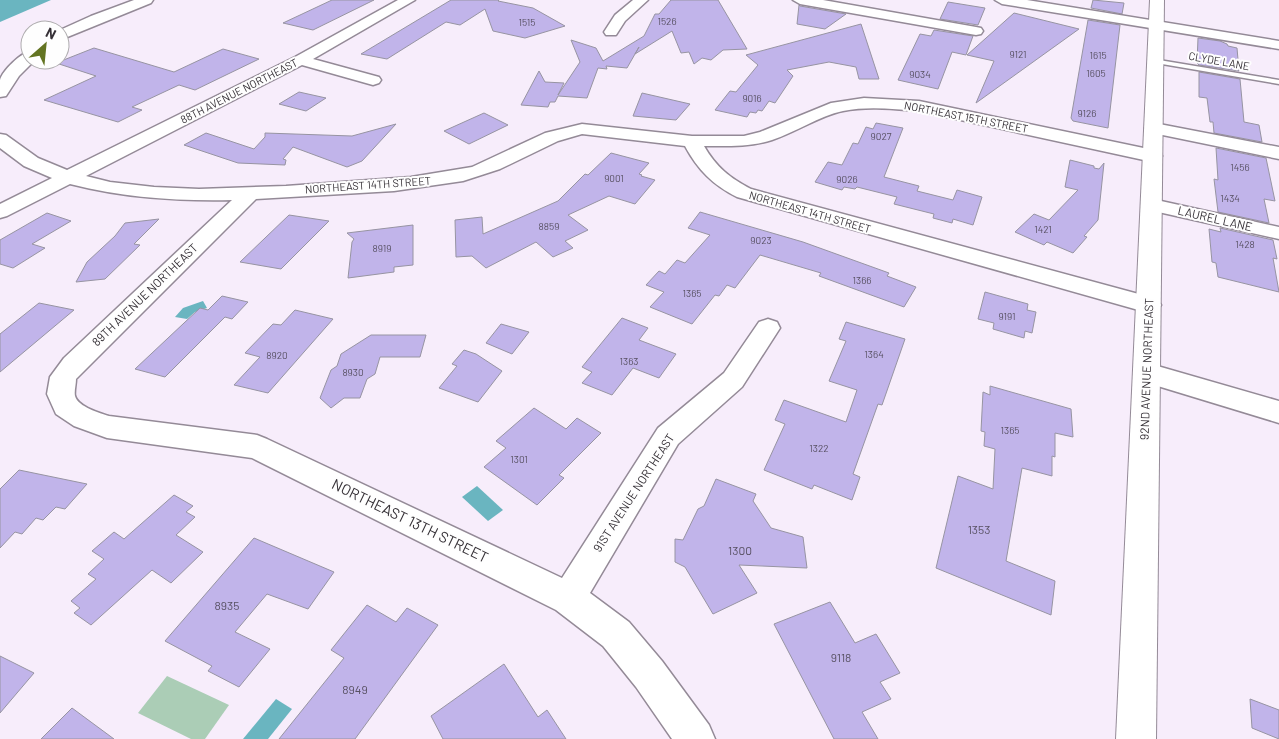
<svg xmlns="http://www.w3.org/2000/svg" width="1279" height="739" font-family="Barlow,sans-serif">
	<rect width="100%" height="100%" fill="#f7edfb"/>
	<path fill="#abcdb6" d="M167,676L229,705L205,739H191L138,713Z"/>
	<g fill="#6ab5c0">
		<path d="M0,0H51L0,22Z"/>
		<path d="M203,301L207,308L195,312L187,319L175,317L183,308Z"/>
		<path d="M477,486L503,510L488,521L462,497Z"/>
		<path d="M276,699L292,709L268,739H243Z"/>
	</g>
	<g fill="#c1b4ea" stroke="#9794a2">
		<path d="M332,0H374L313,30L283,23Z"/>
		<path d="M451,0H499L498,1L533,8L565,26L525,38L493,31L485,9L460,25L446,22L387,59L361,54Z"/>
		<path d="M671,0H718L747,49L723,50L711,60L702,58L694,64L689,52L681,53L672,31L635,54L639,47L627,68L606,66L607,69L598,68L587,98L558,96L555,102H550L548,107L521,105L539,71L545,82L564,83L558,95L580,62L571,40L596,48L603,61L644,36L655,14H659Z"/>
		<path d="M1093,0L1124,3L1122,14L1091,8Z"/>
		<path d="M948,2L985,8L978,25L940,19Z"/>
		<path d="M799,5L800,6L846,14L825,29L797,24Z"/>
		<path d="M1014,13L1079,29L976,103L994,61L967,55Z"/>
		<path d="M1088,20L1120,25L1108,128L1073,121L1071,118Z"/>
		<path d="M861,24L879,79H859L856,67L829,62L787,70L793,76L775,103L769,101L762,111L758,110L756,113L750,112L747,117L715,110L730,91L736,92L758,65L746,55Z"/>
		<path d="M934,30L973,36L966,55L952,52L938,89L898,80L920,34L931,36Z"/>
		<path d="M1198,38L1220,41L1227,44L1228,46L1237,48L1239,71L1199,65L1197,63Z"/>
		<path d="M94,48L174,72L223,49L259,59L195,90L179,85L132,107L142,110L118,122L44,100L96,76L56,63Z"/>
		<path d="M1199,72L1240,79L1244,122L1259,125L1262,142L1214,133L1213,122H1210L1207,98L1199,97Z"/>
		<path d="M299,92L326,98L306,111L279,104Z"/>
		<path d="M642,93L690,104L676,120L633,116Z"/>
		<path d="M484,113L508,125L469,144L444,131Z"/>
		<path d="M876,123L903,128L884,177L919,186L917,191L953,200L957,190L982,197L973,225L953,219L952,223L933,218L934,214L894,204L897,197L857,187L855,189L844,187L842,190L815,182L828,162L842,165L853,143L858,144L866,127L873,129Z"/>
		<path d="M396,124L362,161L347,167L293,147L283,159L286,160L285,165L238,163L184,145L206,133L254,149L265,137V133L352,136Z"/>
		<path d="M1216,148L1266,158L1275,201L1264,199L1269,223L1218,212L1214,179L1218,180Z"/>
		<path d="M611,153L649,163L639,174L642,175L641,176L655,180L635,204L609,196L568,215L588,230L565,241L573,248L553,257L536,242L486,268L472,256L456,257L455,220L482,217L483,234L558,201L585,174L588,175Z"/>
		<path d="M1070,160L1094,166V168L1099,169L1104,163L1098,220L1084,236L1087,237L1073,253L1047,242L1044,245L1015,232L1034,214L1049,220L1078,190L1065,187Z"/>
		<path d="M700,212L803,242L889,273L887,276L916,287L904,307L819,276L821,273L760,255L735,288L727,285L719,296L715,295L692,324L650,307L664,292L646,285L659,271L665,274L677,260L685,263L710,235L688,228Z"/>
		<path d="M47,213L71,221L32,244L45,248L13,268L0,264V240Z"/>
		<path d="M289,215L329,221L281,269L240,262Z"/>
		<path d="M159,219L134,244L140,245L105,279L76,282L87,262L115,236L125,223Z"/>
		<path d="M413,225V265L394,267V272L348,278L352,242L354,239L347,233Z"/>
		<path d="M1220,228L1273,240L1277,259L1273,258L1279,292L1218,277L1216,263L1212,262L1209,229L1221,232Z"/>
		<path d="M985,292L1028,304L1027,310L1036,312L1032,333L1025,331L1024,338L993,329L994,323L978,319Z"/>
		<path d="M222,296L248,302L232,319L225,317L165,377L135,369L200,308L208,310Z"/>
		<path d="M39,303L74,310L0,372V334Z"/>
		<path d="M295,310L333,319L268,393L234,385L260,357L245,353L273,324L281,325Z"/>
		<path d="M622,318L648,328L639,340L676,354L659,378L633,368L612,395L582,383L592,372L582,367Z"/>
		<path d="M846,322L905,339L882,405L878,404L853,474L860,477L852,500L814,485L812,489L764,470L785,424L775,420L784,400L846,422L857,390L829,381L846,341L839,339Z"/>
		<path d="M501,324L529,332L512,354L486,343Z"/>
		<path d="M371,335H426L420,357H380L375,374L367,379L360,398H344L331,408L320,398L331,370L337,366L341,354Z"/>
		<path d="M464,350L476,354L502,371L478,402L439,388L457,366L452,364Z"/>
		<path d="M990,386L1071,409L1073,437L1055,433V457L1052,456V476L1022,468L1006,561L1055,581L1051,615L936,568L958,476L993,489L995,449L984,446L985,432L981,431L983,392L990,395Z"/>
		<path d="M534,408L566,429L577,418L601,433L559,475L564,478L537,505L484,467L506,448L496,441Z"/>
		<path d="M19,470L87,484L65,509L56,507L43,520L36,518L22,534L15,532L0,548V489Z"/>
		<path d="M716,479L756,494L753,501L771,528L803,537L807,568L739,565L757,593L713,614L685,567L675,562V539L683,540L698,509L704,506Z"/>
		<path d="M174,495L193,506L186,512L195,517L176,535L203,552L171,583L152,570L91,625L74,613L80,608L71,601L96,579L88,574L104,559L92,551L114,532L124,539Z"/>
		<path d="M254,538L334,572L308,609L267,594L235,632L270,649L239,687L208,671L212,666L165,641Z"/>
		<path d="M830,602L855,643L876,634L900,673L880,682L891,699L862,712L878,739H834L774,624Z"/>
		<path d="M367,605L396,622L407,608L438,625L355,739H279L344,658L331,650Z"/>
		<path d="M0,656L34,673L0,713Z"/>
		<path d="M504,664L538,717L547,710L566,739H443L431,716Z"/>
		<path d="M1250,699L1279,710V739L1252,728Z"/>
		<path d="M72,708L114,739H41Z"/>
	</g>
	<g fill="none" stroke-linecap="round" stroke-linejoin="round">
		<defs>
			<path id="lane" d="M1153,59L1279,80V84L1156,63H1153Z"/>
			<g id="street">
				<path d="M134,0H153L151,3L60,40V30L91,16Z"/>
				<path d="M398,0H415L313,59L379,77L381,80L379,83L373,85L302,65L86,176L110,182L154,187L199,189L286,186L411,177L472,167L545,133L582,124L692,136H744L760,132L831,103L864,98L919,101L1153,150L1160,152L1162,156L1160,160L1153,162L919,111C893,109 868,106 843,111C819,116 796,132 772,140C750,147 728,146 704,146C716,167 730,178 751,189L1157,299L1161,305L1157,311L1149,313L737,197C713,185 698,170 685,146L582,134L558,141L500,169L463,181L394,191L256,199L76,379C76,385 74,391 75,396C78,407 100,413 109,416L257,435L267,439L562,578L658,428L724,373L759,322L768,319L777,322L780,328L742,387L678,444L590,593L629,622L662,661L709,725L715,739H672L636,687L603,646L556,610L252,458L107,438L74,426L56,414L47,394L50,377L64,358L232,200C175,201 125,198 70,184L7,216L0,218V204L52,178L24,166L0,148V134L6,135L38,158L67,170L295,57Z"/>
				<path d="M633,0H648L625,21L616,35H606L604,32L615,15Z"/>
				<path d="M793,0H823L976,27L981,28L983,31L981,34L976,35L800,4Z"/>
				<path d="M995,0H1027L1279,41V49L1002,4Z"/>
				<path d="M30,51V60H35L19,76L6,96L0,97C0,92 0,85 0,80C3,70 20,54 30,51Z"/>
				<path d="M1154,123L1279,147V159L1148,132L1145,128L1148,124Z"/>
				<path d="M1152,199L1279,227V239L1145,209L1142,205L1145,201Z"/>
				<path d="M1147,363L1279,401V423L1138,380L1134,373L1138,366Z"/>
			</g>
			<path id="secondary" d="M1150,0H1164L1156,739H1116Z"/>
		</defs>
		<use href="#lane" stroke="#948a97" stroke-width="3"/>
		<use href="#street" stroke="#948a97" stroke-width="3"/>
		<use href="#secondary" stroke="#948a97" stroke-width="2"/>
		<use href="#lane" fill="#fff" fill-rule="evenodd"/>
		<use href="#street" fill="#fff" fill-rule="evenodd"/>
		<use href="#secondary" fill="#fff" fill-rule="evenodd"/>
	</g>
	<g text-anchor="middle" stroke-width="4" stroke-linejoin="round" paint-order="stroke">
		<g font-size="10" fill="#585163">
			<text x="667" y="25">1526</text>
			<text x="527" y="26">1515</text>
			<text x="1018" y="58">9121</text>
			<text x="1098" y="59">1615</text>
			<text x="1096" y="77">1605</text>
			<text x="920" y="78">9034</text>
			<text x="752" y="102">9016</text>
			<text x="1087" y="117">9126</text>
			<text x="881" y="140">9027</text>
			<text x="1240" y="171">1456</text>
			<text x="614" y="182">9001</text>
			<text x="847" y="183">9026</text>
			<text x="1230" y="202">1434</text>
			<text x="549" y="230">8859</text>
			<text x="1043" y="233">1421</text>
			<text x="761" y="244">9023</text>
			<text x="1245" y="248">1428</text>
			<text x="382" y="252">8919</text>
			<text x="862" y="284">1366</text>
			<text x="692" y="297">1365</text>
			<text x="1007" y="320">9191</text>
			<text x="874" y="358">1364</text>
			<text x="277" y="359">8920</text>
			<text x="629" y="365">1363</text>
			<text x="353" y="376">8930</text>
			<text x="1010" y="434">1365</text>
			<text x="819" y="452">1322</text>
			<text x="519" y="463">1301</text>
		</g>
		<g font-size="11" fill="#353036" stroke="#fefefe">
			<text transform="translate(1219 61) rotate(10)" y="4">CLYDE LANE</text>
			<text transform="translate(239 91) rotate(-27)" y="4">88TH AVENUE NORTHEAST</text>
			<text transform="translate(966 117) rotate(11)" y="4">NORTHEAST 15TH STREET</text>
			<text transform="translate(368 185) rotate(-4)" y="4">NORTHEAST 14TH STREET</text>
			<text transform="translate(810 212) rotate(16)" y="4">NORTHEAST 14TH STREET</text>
		</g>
		<g font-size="12" fill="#353036" stroke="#fefefe">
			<text transform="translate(1215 219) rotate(13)" y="4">LAUREL LANE</text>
			<text transform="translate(145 295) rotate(-44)" y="4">89TH AVENUE NORTHEAST</text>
			<text transform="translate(1147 369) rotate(-88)" y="4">92ND AVENUE NORTHEAST</text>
			<text transform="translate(634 493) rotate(-57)" y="4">91ST AVENUE NORTHEAST</text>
		</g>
		<g font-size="12" fill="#585163">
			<text x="979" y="534">1353</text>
			<text x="740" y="555">1300</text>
			<text x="227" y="610">8935</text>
			<text x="841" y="662">9118</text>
			<text x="355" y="694">8949</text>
		</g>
		<g font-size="15" fill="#353036" stroke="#fefefe">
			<text transform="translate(410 521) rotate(26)" y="5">NORTHEAST 13TH STREET</text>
		</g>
	</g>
	<g transform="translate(45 45) rotate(27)"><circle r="24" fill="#fefefe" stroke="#aeacae"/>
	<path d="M0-4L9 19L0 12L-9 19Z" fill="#637422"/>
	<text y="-8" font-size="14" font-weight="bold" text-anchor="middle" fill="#353036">N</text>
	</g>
</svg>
